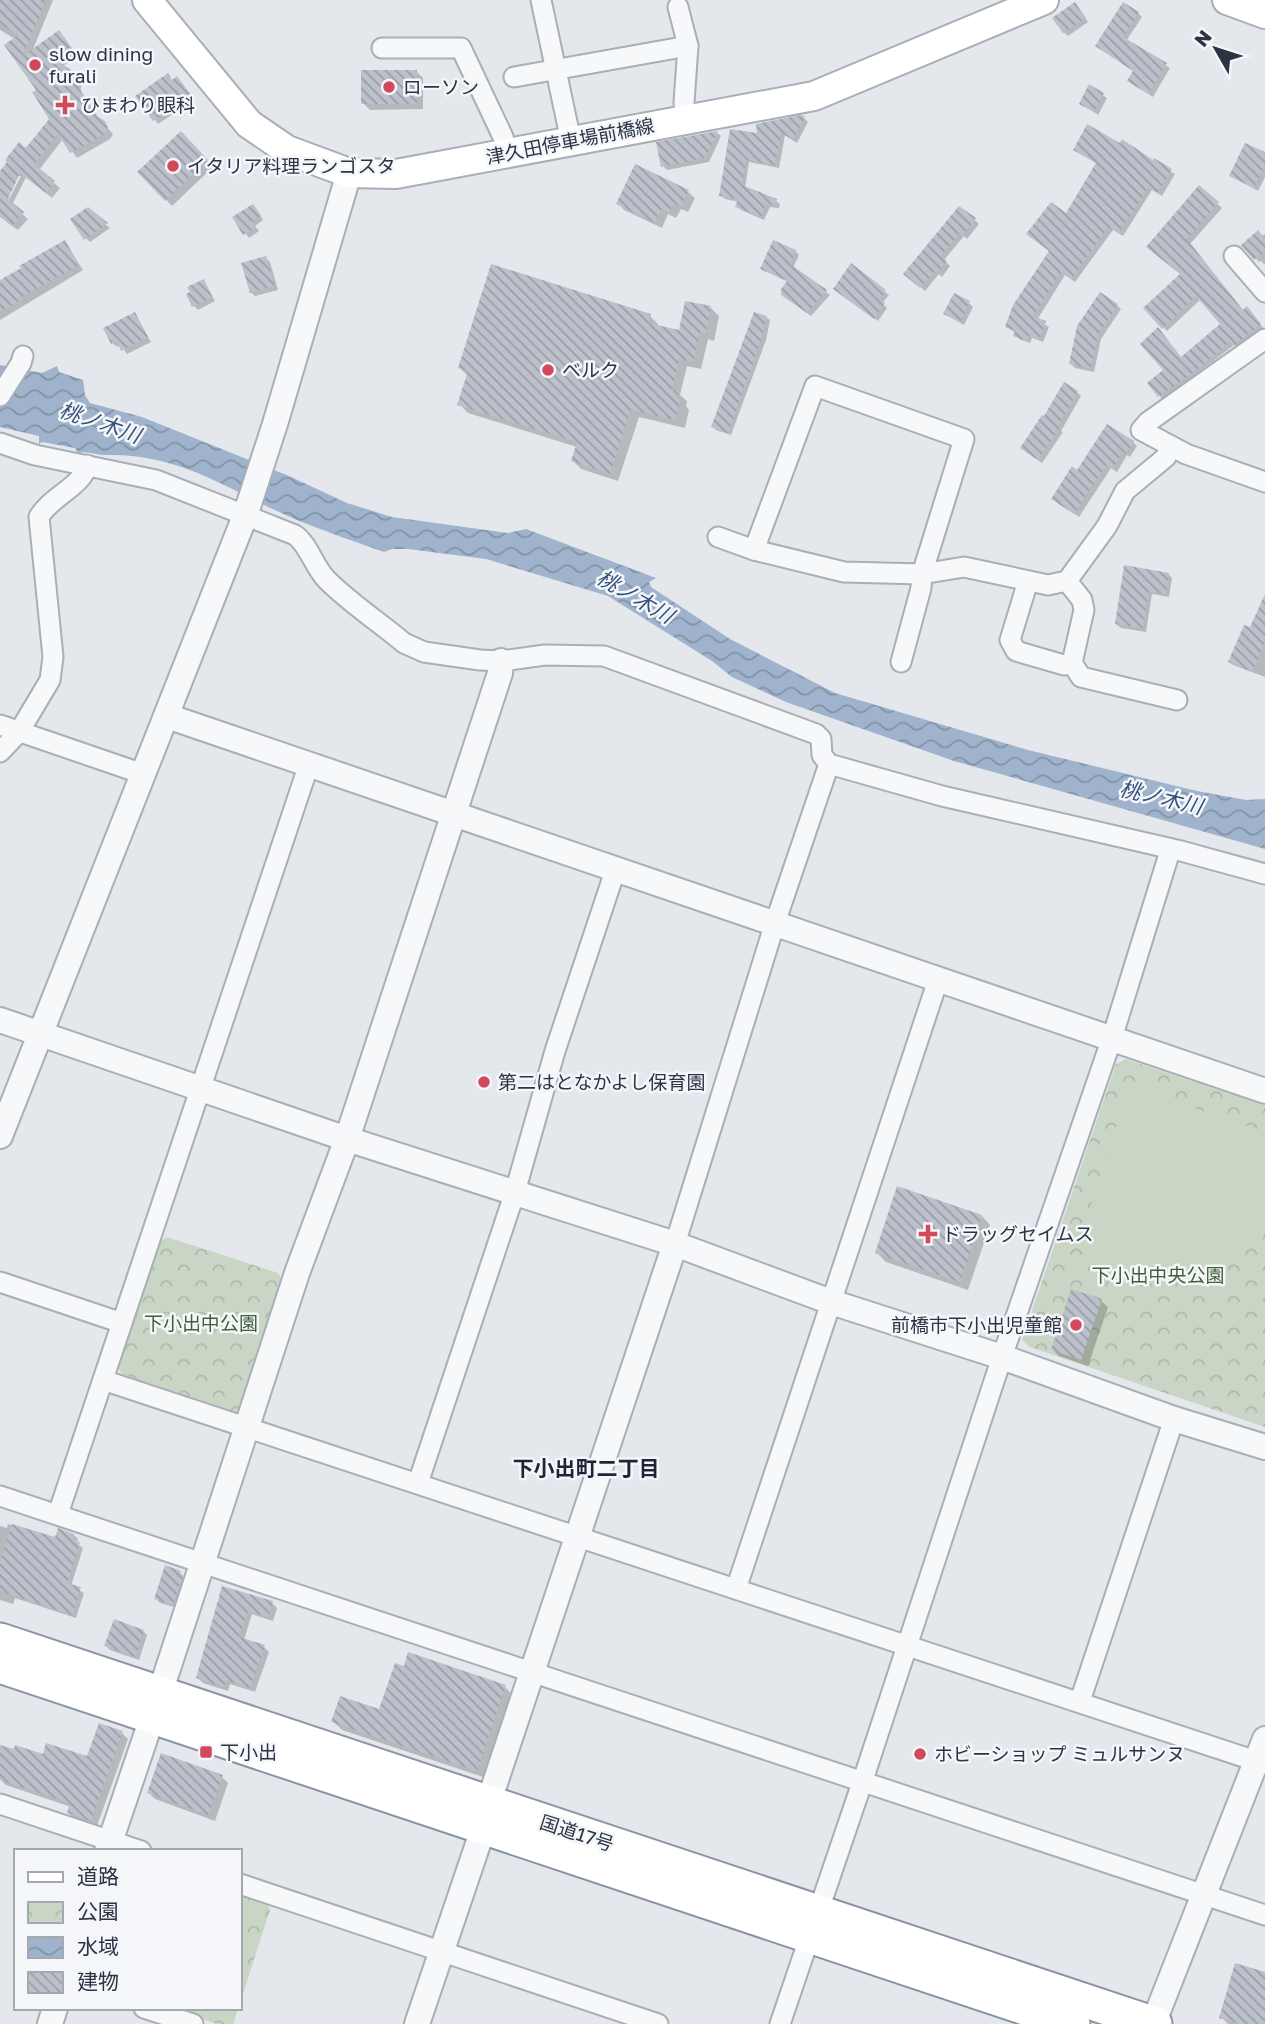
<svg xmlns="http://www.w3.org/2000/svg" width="1265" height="2024" font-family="'Golos Text','Noto Sans JP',sans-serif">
	<defs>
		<pattern id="park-crowns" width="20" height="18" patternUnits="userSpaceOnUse" patternTransform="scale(1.75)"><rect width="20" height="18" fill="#c9d6c5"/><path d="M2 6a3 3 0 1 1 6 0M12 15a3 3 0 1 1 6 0" fill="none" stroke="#adb8ab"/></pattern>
		<pattern id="water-waves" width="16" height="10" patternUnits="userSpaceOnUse" patternTransform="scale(1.75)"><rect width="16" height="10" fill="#9fb4cc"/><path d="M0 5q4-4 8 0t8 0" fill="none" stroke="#8293a7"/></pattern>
		<pattern id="building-back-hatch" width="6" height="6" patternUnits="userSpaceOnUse" patternTransform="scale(1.75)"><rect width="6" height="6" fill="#bbc0ca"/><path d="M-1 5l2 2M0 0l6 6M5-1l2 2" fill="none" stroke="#989da6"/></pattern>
	</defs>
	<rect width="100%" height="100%" fill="#e4e7ec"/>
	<g fill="url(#park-crowns)">
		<path d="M1126,1059L1265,1106V1427L1030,1347L1022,1340L1116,1064Z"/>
		<path d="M167,1237L278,1273L283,1282L242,1406L236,1412L122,1374L117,1367L160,1241Z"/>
		<path d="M240,1894L266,1902L270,1910L240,2003Z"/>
		<path d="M171,2008H238L233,2024H217Z"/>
	</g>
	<path fill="#c9d6c5" d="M1136,1080L1165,1087V1098L1265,1132V1232C1237,1259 1185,1293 1144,1282C1136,1280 1128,1274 1121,1269C1105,1260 1092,1247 1085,1230L1093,1198L1118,1121L1110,1118L1120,1089Z"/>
	<path fill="url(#water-waves)" d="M0,365L42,373L57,366L59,372L83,380L85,395L90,403L142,417L289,476L347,503L392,517L508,533L526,529L656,578L649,582L651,587L730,639L835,693L1028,750L1197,791L1246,800L1265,799V849L954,761L786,702L732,677L712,661L608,596L486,559L408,549H392L384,552C356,542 327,532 299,521C233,493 184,454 109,455C97,456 89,450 78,453L75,448L42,442L39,444V436L0,427Z"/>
	<g fill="#0003" fill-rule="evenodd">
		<path d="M0,0H53L32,52L64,37L77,56L63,66L81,81V91L100,120L113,134L110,139L77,158L63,139L39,170L60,188L52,198L26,177L12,205L28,219L18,230L0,217V177L51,119L15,39L0,30ZM17,176H21L5,207L2,206Z"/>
		<path d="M1079,9L1088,22L1068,36L1064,32Z"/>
		<path d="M1138,13L1142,17L1126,41L1170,68L1153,97L1129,81L1135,71L1097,46Z"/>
		<path d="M416,71L423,78V109L370,110L363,103Z"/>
		<path d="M173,81L181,82L194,100L158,124L138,96Z"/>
		<path d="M1090,87L1107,98L1098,115L1081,103Z"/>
		<path d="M804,118L808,122L797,143L785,135L779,168L749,162L745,188L776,201L780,204L779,208L770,207L764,220L741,210L737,206L739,202L725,199L721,195L759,135L758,125Z"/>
		<path d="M181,133L213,167L172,206L140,172Z"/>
		<path d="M717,133L721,136L709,162L667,170L663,166L659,144Z"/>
		<path d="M1075,150L1153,162L1175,174L1162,196L1152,190L1123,236L1113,230L1075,282L1065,275L1037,320L1049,327L1043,342L1032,338L1030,343L1019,339L1016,333L1007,327L1050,252L1066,216L1097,164Z"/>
		<path d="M1265,154V177L1258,191L1231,176Z"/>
		<path d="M636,167L688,192L695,198L688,212L681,209L676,218L668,214L662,228L624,210L618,203Z"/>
		<path d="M1199,187L1222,208L1190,244L1243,312H1251L1264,329L1239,349L1234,345L1163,400L1149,383L1223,324L1201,299L1167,331L1145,309L1182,275L1152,251Z"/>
		<path d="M88,210L110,228L90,242L86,238Z"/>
		<path d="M257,210L263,220L255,226L259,231L249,238L234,218Z"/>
		<path d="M975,220L979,224L967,239L964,236L944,260L950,266L942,277L939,274L925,291L906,274Z"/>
		<path d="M1265,234V265L1261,261L1259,262L1244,245Z"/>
		<path d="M65,242L83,270L0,320V282Z"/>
		<path d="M795,251L799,255L793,268L830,295L811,316L788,299L789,282L762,269Z"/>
		<path d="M266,258L270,262L278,290L255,296L251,292Z"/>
		<path d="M866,278L889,295L882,303L887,308L878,321L839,293Z"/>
		<path d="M204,281L215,301L198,310L194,306L192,293Z"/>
		<path d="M969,303L973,307L964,325L945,314Z"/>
		<path d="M1117,305L1121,309L1101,339L1094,372L1075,368L1071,364Z"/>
		<path d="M711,308L719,316L714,341L708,339L701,369L687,366L680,395L687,401L686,406L689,410L685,428L639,417L618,481L581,469L573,461L577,447L468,413L459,404L468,376L460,368L650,316L658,324V327L681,332Z"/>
		<path d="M135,314L151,342L127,354L121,345L117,347L113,343Z"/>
		<path d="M766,317L770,320L766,340L731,435L716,430L713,426Z"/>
		<path d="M1077,392L1081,396L1061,431L1063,432L1042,463L1026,452L1022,448Z"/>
		<path d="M1133,442L1137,446L1130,457L1127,455L1117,472L1111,468L1079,517L1057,502L1078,472Z"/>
		<path d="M1126,567L1168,574L1172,578L1169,597L1152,594L1146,632L1121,628L1116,624Z"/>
		<path d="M1265,609V677L1233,665L1230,662Z"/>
		<path d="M982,1216L990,1225L968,1290L886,1262L877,1253Z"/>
		<path d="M1101,1301L1108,1307L1088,1366L1059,1356L1053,1350Z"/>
		<path d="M8,1524L56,1539L74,1535L78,1539L76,1543L83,1548L71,1586L84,1593L76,1618L15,1598L13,1604L0,1600V1526L7,1528Z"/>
		<path d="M180,1572L186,1581L177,1608L160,1603L156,1599Z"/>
		<path d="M223,1589L272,1603L277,1608L273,1621L252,1614L244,1640L264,1647L269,1652L255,1692L230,1684L228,1691L203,1683L198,1678Z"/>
		<path d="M143,1631L147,1635L139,1660L110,1650L106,1646Z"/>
		<path d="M505,1687L514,1696L486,1778L342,1730L333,1721Z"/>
		<path d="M122,1733L128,1739L97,1826L75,1819L69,1813L71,1807L6,1785L0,1779V1747L44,1756L88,1759Z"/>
		<path d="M222,1777L228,1783L215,1821L155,1799L149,1793Z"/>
		<path d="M1265,1974V2024H1228L1221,2017Z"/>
	</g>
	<g fill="url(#building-back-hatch)">
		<path d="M0,0H46L23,56L59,30L73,50L58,61L76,74V84L97,116L105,121L108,127L105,134L70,153L58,134L34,164L55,181L46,193L20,173L8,199L24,212L12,226L0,216V171L7,162L5,160L19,142L26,148L49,119L32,92L36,90L4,45L18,35L0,24Z"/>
		<path d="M1075,2L1086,18L1063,33L1052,18Z"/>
		<path d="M1123,2L1139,12L1123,37L1167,63L1148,94L1127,81L1133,71L1095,46Z"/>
		<rect x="361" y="70" width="56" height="34"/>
		<path d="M168,73L172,80L177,76L191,95L153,121L135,96Z"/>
		<path d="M1089,84L1104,93L1094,112L1079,104Z"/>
		<path d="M801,115L805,116L793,140L781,133L775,165L746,160L742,185L777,199L775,205L766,204L761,217L735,207L738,199L719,196L730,129L757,133L756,124Z"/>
		<path d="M1087,124L1120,143L1122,139L1153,160L1154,158L1172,169L1157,193L1148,187L1119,233L1108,227L1071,279L1061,272L1033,316L1046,321L1039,340L1028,335L1026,341L1013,336L1015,331L1005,327L1013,305L1049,251L1026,234L1051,202L1066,213L1096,163L1073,150Z"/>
		<path d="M181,131L208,160L165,201L137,172Z"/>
		<path d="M718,131L705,158L661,167L656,142Z"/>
		<path d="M1245,143L1265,152V165L1254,188L1229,176Z"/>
		<path d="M635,164L689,190L681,207L674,203L669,213L661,209L655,223L616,204Z"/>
		<path d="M1199,185L1219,202L1187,239L1243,310L1247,306L1261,324L1233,346L1230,342L1187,377L1158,397L1147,383L1163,370L1140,344L1158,327L1181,357L1220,324L1196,296L1162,329L1143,308L1180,274L1146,247Z"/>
		<path d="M253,204L261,215L252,221L256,227L243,235L232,217Z"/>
		<path d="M959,206L976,218L962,236L959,233L941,256L947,261L937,274L934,272L920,288L903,274Z"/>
		<path d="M88,207L108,223L84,240L70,219Z"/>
		<path d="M1258,230L1265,239V250L1254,260L1241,245Z"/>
		<path d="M65,240L79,265L20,298L21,300L0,312V280L21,268L19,266Z"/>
		<path d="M773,240L796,250L790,264L827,290L807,313L781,295V289L787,281L760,269Z"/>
		<path d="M266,256L275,286L250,293L241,263Z"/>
		<path d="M851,263L886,290L880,299L885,303L874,319L833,289Z"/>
		<path d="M491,264L651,314L648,323L679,330L685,301L711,306L706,333L700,332L693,362L679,359L672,390L679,391L677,399H681L676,420L630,410L610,474L571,461L577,442L457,405L468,371L458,368Z"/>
		<path d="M204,279L212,297L192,307L186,294L190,292L187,287Z"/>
		<path d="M1100,292L1118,304L1098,335L1090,369L1069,364L1077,326Z"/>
		<path d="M954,293L970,301L960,322L943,314Z"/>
		<path d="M135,312L148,337L121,351L117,341L111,344L103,328Z"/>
		<path d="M754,312L767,316L762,335H763L728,433L711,427Z"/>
		<path d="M1064,382L1078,391L1058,426L1060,427L1038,460L1020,448L1042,415L1044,416Z"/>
		<path d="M1107,424L1134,441L1126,454L1123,452L1112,469L1106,465L1074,514L1051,499L1072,466L1077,470Z"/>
		<path d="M1124,565L1169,573L1166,594L1149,591L1143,628L1115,624Z"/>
		<path d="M1265,594V642L1252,672L1228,662L1244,625L1250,627Z"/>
		<path d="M897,1186L982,1215L960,1282L875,1253Z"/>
		<path d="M1071,1289L1102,1299L1081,1360L1051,1350Z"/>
		<path d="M12,1524L55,1537L58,1528L74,1534L73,1540L80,1542L67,1583L81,1587L72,1615L0,1591V1562Z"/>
		<path d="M165,1565L181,1571L179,1575H183L173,1605L154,1599Z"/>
		<path d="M222,1586L273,1601L268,1617L248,1611L239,1637L265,1645L250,1688L226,1680L224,1687L196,1678Z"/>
		<path d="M114,1619L144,1630L135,1657L104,1646Z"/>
		<path d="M408,1652L506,1685L477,1771L331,1722L340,1696L379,1709L395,1663L404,1666Z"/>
		<path d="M99,1723L123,1731L91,1821L67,1813L70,1803L0,1780V1745L14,1749L15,1745L43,1754L46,1743L87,1756Z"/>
		<path d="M161,1753L223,1775L208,1815L147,1793Z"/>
		<path d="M1235,1963L1265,1972V2024H1241L1219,2018Z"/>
	</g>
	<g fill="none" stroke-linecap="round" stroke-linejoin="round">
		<defs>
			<g id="minor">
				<path d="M541,0L571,141"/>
				<path d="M678,7L688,46L684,102L685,119"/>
				<path d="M382,48H461L503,137L508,153"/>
				<path d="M514,77L688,46"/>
				<path d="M1234,256L1265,292"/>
				<path d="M1265,339L1148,422L1141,430L1186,454L1265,482"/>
				<path d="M0,396L21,363L23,356"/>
				<path d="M0,443L35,455L156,480L295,535C309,545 314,567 327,580C350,603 379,622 404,643L424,652L480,660L501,661L545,655L604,656L816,734L821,739L822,755L829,764L942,796L1181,851L1265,874"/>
				<path d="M718,537L754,550L844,572L922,574L964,567L1048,585L1067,581L1107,526L1125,491L1166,457L1170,446"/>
				<path d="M754,550L815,386L964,439L922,574L921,588L901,662"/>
				<path d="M1028,581L1010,640L1016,651L1064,665L1072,663"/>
				<path d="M1067,581L1082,600L1084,610L1072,663L1081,677L1177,700"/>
				<path d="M0,725L143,774"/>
				<path d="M0,752L19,732L50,680L53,657L39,517C49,498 84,485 87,465"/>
				<path d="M675,1244L775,923L829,764"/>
				<path d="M0,1282L122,1323"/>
				<path d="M103,1380L1265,1764"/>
				<path d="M418,1483L515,1192L555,1051L615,871"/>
				<path d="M0,1496L1265,1915"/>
				<path d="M58,1514L309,764"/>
				<path d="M736,1589L938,980"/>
				<path d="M1080,1701L1174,1419"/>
				<path d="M0,1804L141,1851"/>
				<path d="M240,1884L658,2024"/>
				<path d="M144,2008L193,2024"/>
				<path d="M780,2024L862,1783L1002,1357L1112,1038L1170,851"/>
			</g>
			<g id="tertiary">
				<path d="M167,716L1265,1091"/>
				<path d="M0,1020L347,1139L675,1244L831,1302L1002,1357L1174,1419L1265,1447"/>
				<path d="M0,1136L245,516L275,424L349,173"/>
				<path d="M160,1693L297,1273L347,1139L500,673L501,661"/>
				<path d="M107,1851L152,1718"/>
				<path d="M50,2024L55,2008"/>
				<path d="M417,2024L479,1841L488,1804L675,1244"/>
				<path d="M1153,2024L1265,1739"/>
			</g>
			<g id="secondary">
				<path d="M147,0L249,124L287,150L349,173L396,174L814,96L1044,0"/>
				<path d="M1227,0L1265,14"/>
			</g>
			<g id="trunk">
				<path d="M0,1640L1155,2024"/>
				<path d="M0,1666L1073,2024"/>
			</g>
		</defs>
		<use href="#minor" stroke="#a9aeb7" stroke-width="23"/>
		<use href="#tertiary" stroke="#a9aeb7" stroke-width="28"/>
		<use href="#secondary" stroke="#a9aeb7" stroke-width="32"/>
		<use href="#trunk" stroke="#8b94a3" stroke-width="37"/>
		<use href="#minor" stroke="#f7f8fa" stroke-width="19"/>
		<use href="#tertiary" stroke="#f7f8fa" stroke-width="24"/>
		<use href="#secondary" stroke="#fff" stroke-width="28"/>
		<use href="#trunk" stroke="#fff" stroke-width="33"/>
	</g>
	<g fill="#d1495b" stroke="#f4f6f9" stroke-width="2.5">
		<circle cx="35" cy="65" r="7"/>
		<circle cx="389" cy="87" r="7"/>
		<path d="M61.5 94.5h7v7h7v7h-7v7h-7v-7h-7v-7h7z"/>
		<circle cx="173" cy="166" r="7"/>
		<circle cx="548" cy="370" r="7"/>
		<circle cx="484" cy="1082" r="7"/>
		<path d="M924.5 1223.5h7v7h7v7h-7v7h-7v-7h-7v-7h7z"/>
		<circle cx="1076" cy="1325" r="7"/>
		<rect x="199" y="1745" width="14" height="14" rx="3.5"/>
		<circle cx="920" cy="1754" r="7"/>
	</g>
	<g text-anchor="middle" stroke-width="5" stroke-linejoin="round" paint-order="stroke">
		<g font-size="19" fill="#2b3445" stroke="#f4f6f9" text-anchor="start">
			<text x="49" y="61">slow dining<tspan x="49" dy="22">furali</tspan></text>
			<text x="403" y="94">ローソン</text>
			<text x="81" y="112">ひまわり眼科</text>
			<text x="187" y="173">イタリア料理ランゴスタ</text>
			<text x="562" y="377">ベルク</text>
			<text x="498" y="1089">第二はとなかよし保育園</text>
			<text x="942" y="1241">ドラッグセイムス</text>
			<text x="1062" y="1332" text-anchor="end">前橋市下小出児童館</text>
			<text x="220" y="1759">下小出</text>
			<text x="934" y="1761">ホビーショップ ミュルサンヌ</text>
		</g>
		<g font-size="19" fill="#2b3445" stroke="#f4f6f9">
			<text transform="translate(570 141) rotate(-11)" y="7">津久田停車場前橋線</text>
			<text transform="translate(577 1833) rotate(18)" y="7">国道17号</text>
		</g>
		<g font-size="19" fill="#3f6138" stroke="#f4f6f9">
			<text x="1158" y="1282">下小出中央公園</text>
			<text x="201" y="1330">下小出中公園</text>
		</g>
		<g font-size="21" font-style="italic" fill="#34527a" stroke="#f4f6f9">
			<text transform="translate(100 423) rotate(19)" y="7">桃ノ木川</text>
			<text transform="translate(635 597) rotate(30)" y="7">桃ノ木川</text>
			<text transform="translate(1161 798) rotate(13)" y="7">桃ノ木川</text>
		</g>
		<g font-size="21" font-weight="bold" fill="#1d2536" stroke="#f4f6f9">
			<text x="586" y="1476">下小出町二丁目</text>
		</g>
	</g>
	<rect x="14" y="1849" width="228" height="161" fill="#f4f6f9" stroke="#a4a8b1" stroke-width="2"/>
	<rect x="28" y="1872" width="35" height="10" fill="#ffffff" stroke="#a4a8b1" stroke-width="2"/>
	<text x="77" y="1884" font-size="21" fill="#2b3445">道路</text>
	<rect x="28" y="1902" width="35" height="21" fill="url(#park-crowns)" stroke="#a4a8b1" stroke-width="2"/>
	<text x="77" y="1919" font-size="21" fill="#2b3445">公園</text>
	<rect x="28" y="1937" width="35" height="21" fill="url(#water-waves)" stroke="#a4a8b1" stroke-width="2"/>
	<text x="77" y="1954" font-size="21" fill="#2b3445">水域</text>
	<rect x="28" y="1972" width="35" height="21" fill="url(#building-back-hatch)" stroke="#a4a8b1" stroke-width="2"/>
	<text x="77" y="1989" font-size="21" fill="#2b3445">建物</text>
	<g transform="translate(1216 49) rotate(309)" stroke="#f4f6f9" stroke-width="5" paint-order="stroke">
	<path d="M0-5L12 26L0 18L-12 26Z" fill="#2b3445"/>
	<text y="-10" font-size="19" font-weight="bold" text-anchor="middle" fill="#2b3445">N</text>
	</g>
</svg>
